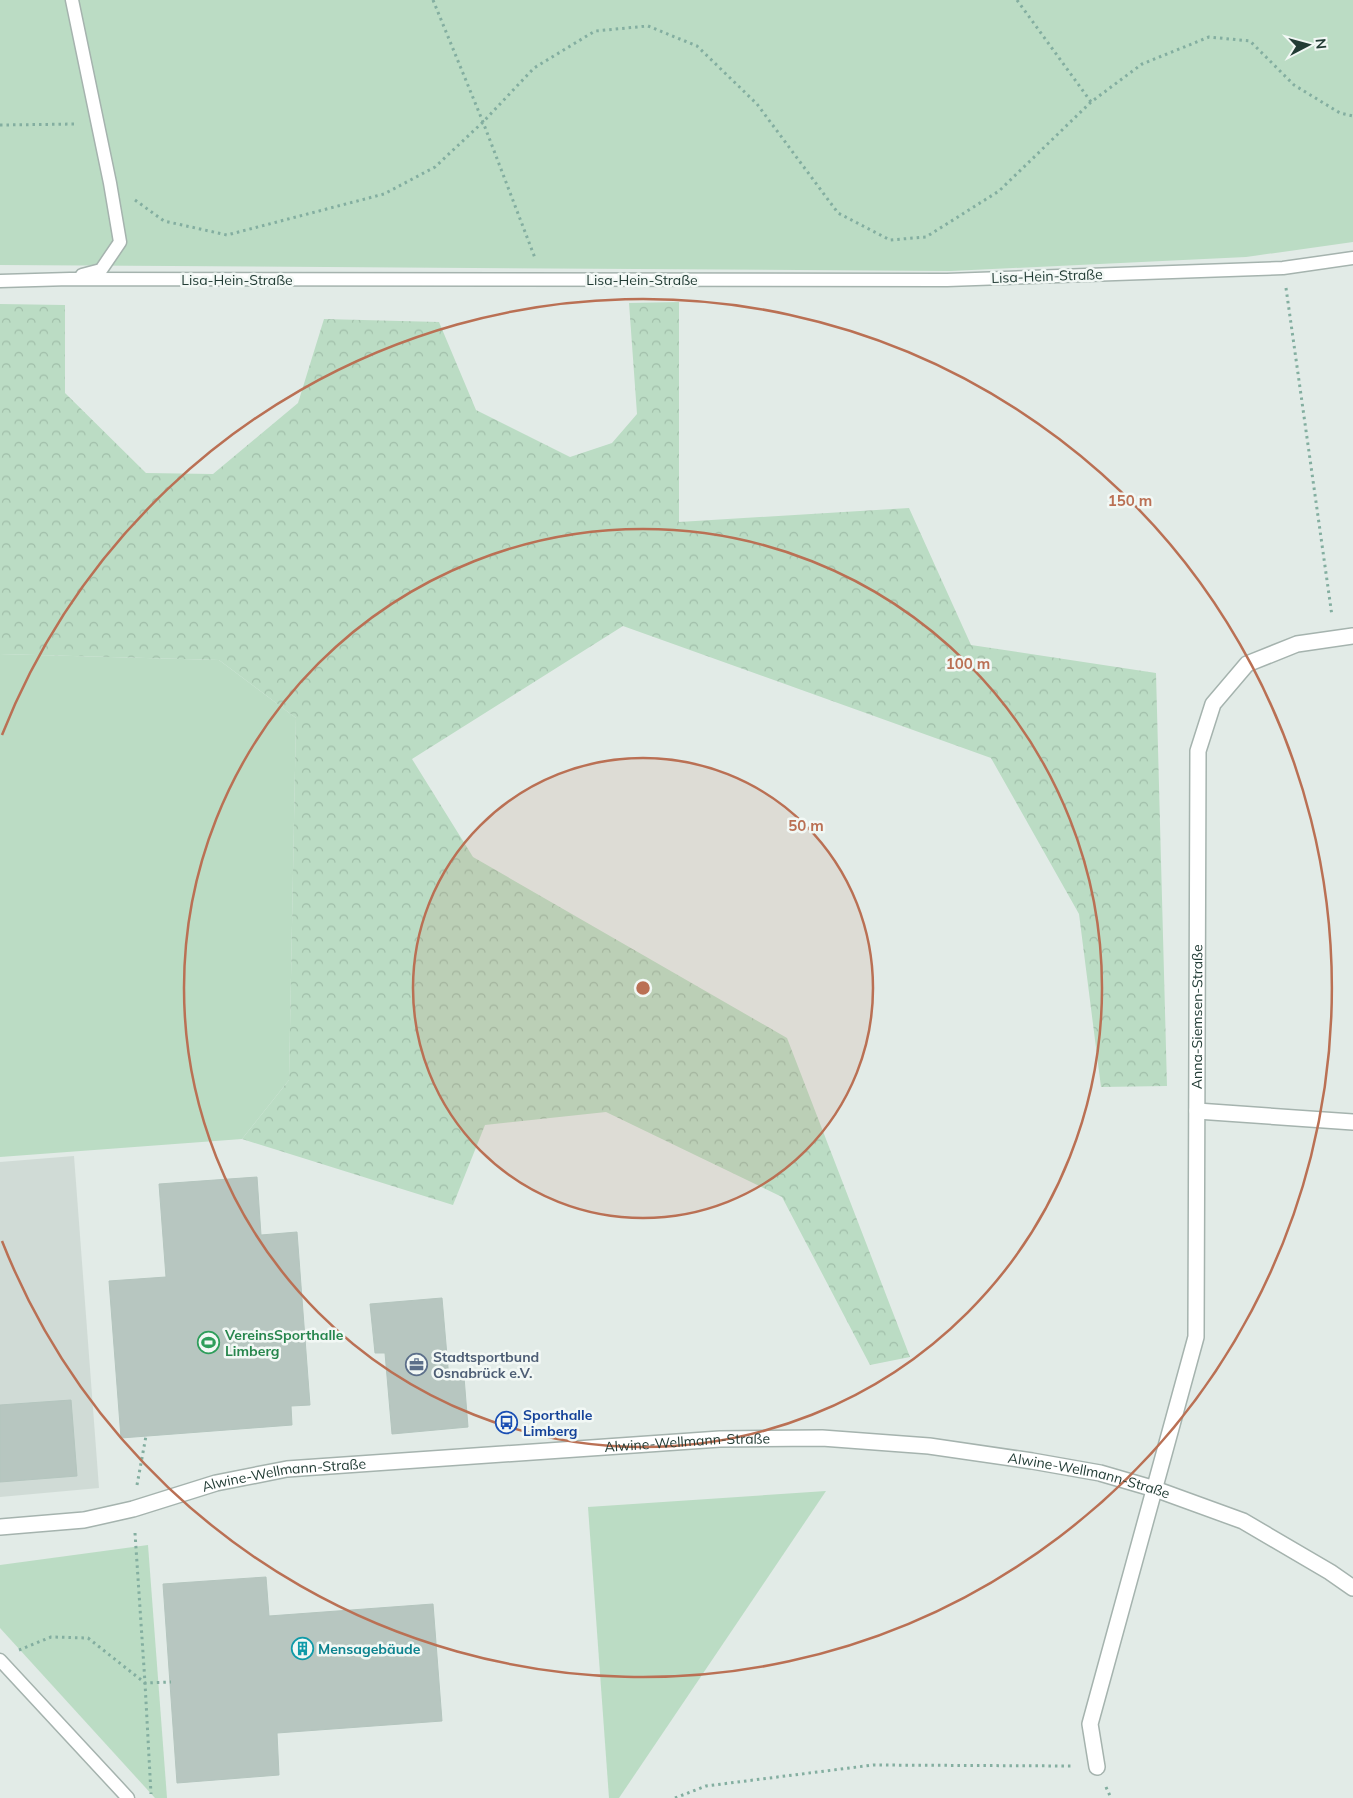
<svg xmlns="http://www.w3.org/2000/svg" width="1353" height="1798" font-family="Mulish,sans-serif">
	<defs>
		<pattern id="forest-crowns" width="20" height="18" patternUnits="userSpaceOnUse" patternTransform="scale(1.25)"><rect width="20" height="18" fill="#bbdcc4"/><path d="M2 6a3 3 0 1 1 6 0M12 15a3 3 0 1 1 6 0" fill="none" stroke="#a0bea9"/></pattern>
	</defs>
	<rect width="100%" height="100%" fill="#e2ebe7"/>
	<path fill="#d0dbd6" d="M74,1156L99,1488L0,1497V1162Z"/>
	<g fill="#bbdcc4">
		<path d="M0,0H1353V242L1246,257L951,271L0,265Z"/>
		<path d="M0,654L219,660L296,718L289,1080L242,1139L0,1157Z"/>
		<path d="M826,1491L619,1798H609L588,1507Z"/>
		<path d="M148,1545L167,1798H155L0,1628V1565Z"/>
	</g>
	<path fill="url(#forest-crowns)" d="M679,302V522L909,508L971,645L1156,673L1167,1086L1101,1087L1079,914L991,758L623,626L412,759L473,857L787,1038L910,1357L870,1365L782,1197L606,1112L485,1125L453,1205L242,1139L289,1080L296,718L219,660L0,654V304L65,305V393L146,473L213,474L298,403L324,319L439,322L476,410L570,457L612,443L637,414L629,303Z"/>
	<g fill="#b7c6c0" stroke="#b4c5be">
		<path d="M257,1177L261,1235L297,1232L310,1405L291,1406L292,1425L121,1438L109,1281L166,1277L159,1184Z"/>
		<path d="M442,1298L449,1379L464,1377L468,1427L392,1434L385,1353H375L370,1304Z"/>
		<path d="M71,1400L77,1476L0,1482V1405Z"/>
		<path d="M266,1577L269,1616L433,1604L442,1721L277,1733L279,1775L177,1783L163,1584Z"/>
	</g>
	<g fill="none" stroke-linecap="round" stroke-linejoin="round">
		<defs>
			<g id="service">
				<path d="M72,0L110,183L120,242L101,270L82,275"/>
				<path d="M0,281L70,279L947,280L1283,268L1353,258"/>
				<path d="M0,1660L128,1798"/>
			</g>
			<g id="minor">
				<path d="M1197,1111L1353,1122"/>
				<path id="s1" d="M0,1527L84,1520L133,1509L216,1483L287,1469L720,1439L822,1438L929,1446L1032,1461L1100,1473L1155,1489L1243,1521L1330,1572L1353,1588"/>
				<path id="s2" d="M1097,1767L1090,1724L1196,1337L1198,751L1213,704L1247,664L1297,644L1353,636"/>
			</g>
		</defs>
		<use href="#service" stroke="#a5b3ae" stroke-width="15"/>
		<use href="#minor" stroke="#a5b3ae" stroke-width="18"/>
		<g stroke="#83aea0" stroke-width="3" stroke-dasharray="2.5 4" stroke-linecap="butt">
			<path d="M433,0L483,122L535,258"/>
			<path d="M1017,0L1091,102"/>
			<path d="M0,125L77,124"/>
			<path d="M135,200L164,221L227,235L384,194L435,167L483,122L534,68L595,31L648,26L697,46L757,104L838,213L890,240L926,237L999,191L1091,102L1142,64L1209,37L1250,41L1294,85L1340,113L1353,116"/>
			<path d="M1286,288L1332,616"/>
			<path d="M137,1485L146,1436"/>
			<path d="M135,1533L145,1683L151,1794"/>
			<path d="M19,1650L51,1637L88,1638L145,1683L171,1682"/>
			<path d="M1106,1787L1111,1798"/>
			<path d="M675,1798L706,1786L873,1765L1073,1766"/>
		</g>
		<use href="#service" stroke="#fff" stroke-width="12"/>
		<use href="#minor" stroke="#fff" stroke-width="15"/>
	</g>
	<circle cx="643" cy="988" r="230" fill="#ba7054" fill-opacity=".12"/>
	<g fill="none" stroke="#ba7054" stroke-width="2.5">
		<circle cx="643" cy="988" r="230"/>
		<circle cx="643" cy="988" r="459"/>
		<path d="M2 735A689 689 0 1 1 2 1241"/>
	</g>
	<defs>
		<symbol id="stadium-ring" viewBox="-11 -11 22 22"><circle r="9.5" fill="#f2f8f5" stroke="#2e9e5b" stroke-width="1.5"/><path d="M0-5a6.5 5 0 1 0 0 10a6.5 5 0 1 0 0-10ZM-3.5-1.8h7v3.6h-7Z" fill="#2e9e5b"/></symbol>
		<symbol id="office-ring" viewBox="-11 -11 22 22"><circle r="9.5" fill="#f2f8f5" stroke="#5c6f8a" stroke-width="1.5"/><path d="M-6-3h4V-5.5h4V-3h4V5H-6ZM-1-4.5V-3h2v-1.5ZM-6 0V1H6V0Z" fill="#5c6f8a"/></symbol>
		<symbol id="bus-ring" viewBox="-11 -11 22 22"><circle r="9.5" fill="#f2f8f5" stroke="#1a4fb4" stroke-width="1.5"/><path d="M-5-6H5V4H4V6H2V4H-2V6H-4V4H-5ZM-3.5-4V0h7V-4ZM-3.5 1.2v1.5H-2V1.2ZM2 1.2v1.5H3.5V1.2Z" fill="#1a4fb4"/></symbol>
		<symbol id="building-ring" viewBox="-11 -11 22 22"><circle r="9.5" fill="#f2f8f5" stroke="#0f9aa8" stroke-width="1.5"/><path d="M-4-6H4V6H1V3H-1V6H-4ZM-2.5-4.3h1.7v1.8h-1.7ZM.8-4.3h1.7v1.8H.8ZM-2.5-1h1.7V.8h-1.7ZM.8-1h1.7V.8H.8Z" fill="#0f9aa8"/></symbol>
	</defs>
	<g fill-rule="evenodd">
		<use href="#stadium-ring" x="196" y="1330" width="25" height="25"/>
		<use href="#office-ring" x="404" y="1352" width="25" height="25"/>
		<use href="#bus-ring" x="494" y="1410" width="25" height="25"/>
		<use href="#building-ring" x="290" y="1636" width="25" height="25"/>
	</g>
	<g text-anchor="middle" stroke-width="5" stroke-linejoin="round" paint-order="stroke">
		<g font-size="14" fill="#223c35" stroke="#f2f8f5">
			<text transform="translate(1047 276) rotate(-2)" y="5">Lisa-Hein-Straße</text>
			<text x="237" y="285">Lisa-Hein-Straße</text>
			<text x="642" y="285">Lisa-Hein-Straße</text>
			<text dy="5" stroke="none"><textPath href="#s2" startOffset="765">Anna-Siemsen-Straße</textPath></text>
			<text dy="5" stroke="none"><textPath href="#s1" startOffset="695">Alwine-Wellmann-Straße</textPath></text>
			<text dy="5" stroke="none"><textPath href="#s1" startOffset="290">Alwine-Wellmann-Straße</textPath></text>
			<text dy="5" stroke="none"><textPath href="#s1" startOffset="1100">Alwine-Wellmann-Straße</textPath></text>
		</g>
		<g font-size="14" font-weight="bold" fill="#27864d" stroke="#f2f8f5" text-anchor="start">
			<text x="225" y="1340">VereinsSporthalle<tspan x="225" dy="16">Limberg</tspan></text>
		</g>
		<g font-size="14" font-weight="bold" fill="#4e5e75" stroke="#f2f8f5" text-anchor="start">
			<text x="433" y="1362">Stadtsportbund<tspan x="433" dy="16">Osnabrück e.V.</tspan></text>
		</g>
		<g font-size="14" font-weight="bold" fill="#164399" stroke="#f2f8f5" text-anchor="start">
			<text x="523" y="1420">Sporthalle<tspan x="523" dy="16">Limberg</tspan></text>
		</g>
		<g font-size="14" font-weight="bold" fill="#0d838f" stroke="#f2f8f5" text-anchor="start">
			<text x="318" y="1654">Mensagebäude</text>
		</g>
	</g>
	<circle cx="643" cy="988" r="8" fill="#ba7054" stroke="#f2f8f5" stroke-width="2.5"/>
	<g font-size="15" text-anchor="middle" font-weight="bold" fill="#ba7054" stroke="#f2f8f5" stroke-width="5" stroke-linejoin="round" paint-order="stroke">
		<text x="1130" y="506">150 m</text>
		<text x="968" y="669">100 m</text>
		<text x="806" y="831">50 m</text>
	</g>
	<g transform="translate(1308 45) rotate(84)" stroke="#f2f8f5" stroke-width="4" paint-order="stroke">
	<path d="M0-4L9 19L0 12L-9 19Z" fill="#223c35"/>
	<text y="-8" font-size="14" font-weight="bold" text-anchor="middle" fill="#223c35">N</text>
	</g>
</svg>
